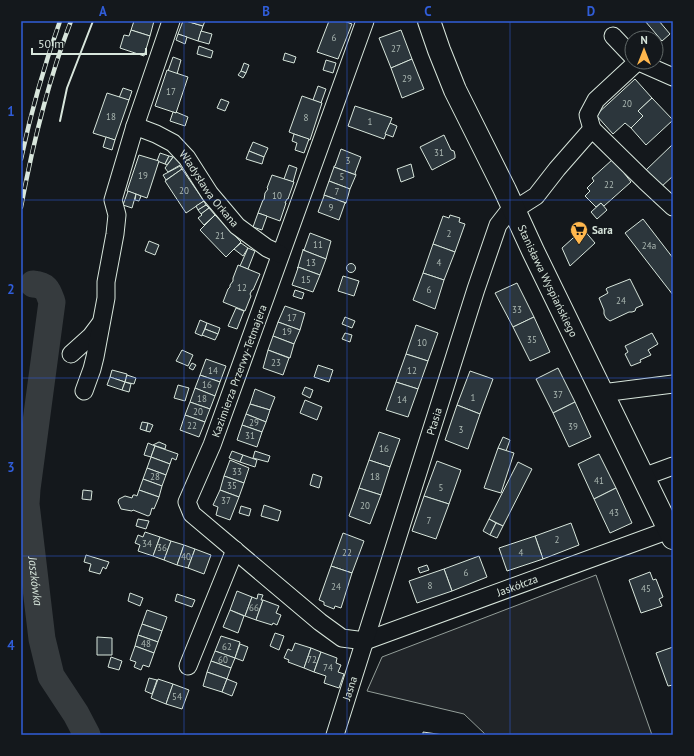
<svg xmlns="http://www.w3.org/2000/svg" width="694" height="756" font-family="'PT Sans',sans-serif">
	<rect width="100%" height="100%" fill="#14181c"/>
	<path fill="#202428" stroke="#939e99" d="M596,575L652,735H486L464,714L367,691L382,657Z"/>
	<g fill="none" stroke-linecap="round" stroke-linejoin="round">
		<path stroke="#363b3e" stroke-width="27" id="s1" d="M33,284C47,285 48,291 52,302L27,489L26,504L42,639L51,676L76,714L87,735"/>
	</g>
	<g fill="#2c363c" stroke="#d8e6dc">
		<path d="M134,21H154L150,36L131,30Z"/>
		<path d="M183,21H186L203,26L198,41L178,34Z"/>
		<path d="M186,21H205L203,26Z"/>
		<path d="M329,21H344L352,24L338,59L317,52Z"/>
		<path d="M645,21H659L670,34L662,41Z"/>
		<path d="M131,30L150,36L144,56L120,48L124,35L129,36Z"/>
		<path d="M401,30L412,59L391,68L379,38Z"/>
		<path d="M201,31L212,34L209,44L198,41Z"/>
		<path d="M178,34L187,37L185,44L176,40Z"/>
		<path d="M199,46L213,51L211,58L197,54Z"/>
		<path d="M285,53L296,57L294,63L283,60Z"/>
		<path d="M173,57L181,60L177,74L168,71Z"/>
		<path d="M412,59L424,89L402,98L391,68Z"/>
		<path d="M326,60L336,63L333,73L323,70Z"/>
		<path d="M244,63L249,65L246,73L241,71Z"/>
		<path d="M167,70L188,77L176,113L155,106Z"/>
		<path d="M241,71L246,73L243,78L238,75Z"/>
		<path d="M635,79L652,98L638,111L643,116L631,128L625,123L613,134L596,115Z"/>
		<path d="M318,86L326,89L321,103L313,100Z"/>
		<path d="M123,88L132,91L129,100L119,98Z"/>
		<path d="M107,93L129,100L115,140L93,133Z"/>
		<path d="M302,96L322,103L310,140L289,132Z"/>
		<path d="M652,98L673,120L646,145L631,128L643,116L638,111Z"/>
		<path d="M221,99L229,102L225,111L217,108Z"/>
		<path d="M355,106L392,118L384,139L348,126Z"/>
		<path d="M173,112L176,113V112L188,117L185,126L170,121Z"/>
		<path d="M390,123L397,126L393,137L385,134Z"/>
		<path d="M294,134L309,139L304,153L295,150L297,143L292,141Z"/>
		<path d="M444,135L451,150L454,151L455,155V158L432,170L420,147Z"/>
		<path d="M106,137L115,140L112,150L103,147Z"/>
		<path d="M253,142L268,148L264,157L249,151Z"/>
		<path d="M673,144V176L661,187L645,171Z"/>
		<path d="M341,149L361,157L355,173L356,175L334,167V166H335Z"/>
		<path d="M249,151L264,157L262,164L246,159Z"/>
		<path d="M160,153L169,156L165,164L157,161Z"/>
		<path d="M139,155L159,161L147,198L127,191Z"/>
		<path d="M169,156L173,157L167,165L165,164Z"/>
		<path d="M174,156L180,161L182,164L168,172L165,168Z"/>
		<path d="M612,160L619,168L622,166L626,171L624,173L631,182L604,206L601,203L596,207L585,196L590,191L587,188L594,181L592,178Z"/>
		<path d="M411,164L414,177L401,182L397,169Z"/>
		<path d="M289,165L297,168L293,182L284,179Z"/>
		<path d="M180,166L182,169L166,180L163,175Z"/>
		<path d="M334,167L356,175L350,189L329,181Z"/>
		<path d="M182,169L204,201L186,213L165,181Z"/>
		<path d="M272,175L294,182L288,199H287L285,203H286L280,221L258,213L263,200H264L265,193L268,189L267,188Z"/>
		<path d="M329,181L350,189L346,203L324,195Z"/>
		<path d="M128,191L136,194L132,208L123,205Z"/>
		<path d="M136,194L141,196L139,201L135,200Z"/>
		<path d="M324,195L346,203H345L339,220L318,212L324,196Z"/>
		<path d="M204,201L206,205L198,210L196,206Z"/>
		<path d="M601,203L607,210L597,219L591,212Z"/>
		<path d="M206,205L209,208L201,214L198,210Z"/>
		<path d="M209,208L215,215L204,225L198,218L202,215L201,214Z"/>
		<path d="M258,213L267,216L262,230L253,227Z"/>
		<path d="M215,215L241,242L226,257L200,230Z"/>
		<path d="M450,215L460,218L459,222L465,224L455,252L433,244L443,216L449,218Z"/>
		<path d="M643,219L673,258V295L625,233Z"/>
		<path d="M583,229L595,243L570,266L562,248Z"/>
		<path d="M310,233L331,241L326,259L303,250V249L304,250Z"/>
		<path d="M149,241L159,245L155,255L145,251Z"/>
		<path d="M241,243L248,248L243,256L234,249Z"/>
		<path d="M433,244L455,252L444,280L423,273Z"/>
		<path d="M248,248L255,251L248,269L240,266Z"/>
		<path d="M303,250L326,259L320,275L298,267Z"/>
		<circle cx="351" cy="268" r="4.5"/>
		<path d="M238,265L260,274L253,290H252L250,294L251,296L245,311L223,302L228,289L230,287V285L233,281V278Z"/>
		<path d="M298,267L320,275L313,292L292,285L298,268H297Z"/>
		<path d="M423,273L444,280L435,309L413,300Z"/>
		<path d="M343,276L359,281L354,296L338,291Z"/>
		<path d="M630,279L643,305L636,308L635,311L632,312H629L610,321L606,318L604,314V310L599,298L608,293L606,289L607,288Z"/>
		<path d="M517,283L534,317L513,327L495,293Z"/>
		<path d="M295,290L304,293L302,299L293,296Z"/>
		<path d="M285,306L305,313L300,330L278,322Z"/>
		<path d="M236,308L244,311L237,329L228,326Z"/>
		<path d="M345,317L355,321L352,328L342,324Z"/>
		<path d="M534,317L550,352L530,361L513,327Z"/>
		<path d="M200,320L207,323L202,336L195,333Z"/>
		<path d="M278,322L300,330L294,344L273,336Z"/>
		<path d="M207,323L220,328L218,334L205,329Z"/>
		<path d="M416,325L438,333L428,361L406,354Z"/>
		<path d="M205,329L218,334L215,340L202,335Z"/>
		<path d="M345,333L352,335L350,342L342,339Z"/>
		<path d="M652,333L658,344L648,350L651,355L640,360L641,362L631,366L625,354L628,352L625,346Z"/>
		<path d="M273,336L294,344L290,358L268,350Z"/>
		<path d="M182,350L193,355L188,366L176,361Z"/>
		<path d="M268,350L289,358L283,375L263,368Z"/>
		<path d="M406,354L428,361L418,389L396,382Z"/>
		<path d="M206,359L226,366L220,382L200,375Z"/>
		<path d="M192,363L196,365L193,370L189,368Z"/>
		<path d="M318,365L333,370L329,382L314,377Z"/>
		<path d="M558,368L575,402L553,413L536,379Z"/>
		<path d="M112,370L127,374L125,382L110,377Z"/>
		<path d="M470,371L493,379L480,414L457,405Z"/>
		<path d="M127,375L136,378L134,384L125,382Z"/>
		<path d="M200,375L220,382L215,396L195,388Z"/>
		<path d="M110,377L125,382L122,390L107,385Z"/>
		<path d="M125,382L131,384L129,392L122,390Z"/>
		<path d="M396,382L418,389L408,417L386,410Z"/>
		<path d="M178,385L189,388L185,401L174,398Z"/>
		<path d="M305,387L313,390L310,398L302,394Z"/>
		<path d="M195,388L215,396L210,409L190,402Z"/>
		<path d="M255,389L275,397L270,410L250,404Z"/>
		<path d="M305,400L322,407L317,420L300,413Z"/>
		<path d="M190,402L210,409L205,422L185,415Z"/>
		<path d="M575,402L591,437L569,447L553,413Z"/>
		<path d="M250,404L270,410L266,422L246,414Z"/>
		<path d="M457,405L480,414L468,449L445,440Z"/>
		<path d="M246,414L266,422L262,432L242,425Z"/>
		<path d="M185,415L205,422L199,437L180,430Z"/>
		<path d="M142,422L148,423L146,431L140,429Z"/>
		<path d="M148,423L153,425L150,432L146,431Z"/>
		<path d="M242,425L262,432L257,447L237,440Z"/>
		<path d="M379,432L400,439L390,467L369,460Z"/>
		<path d="M503,437L510,440L506,451L498,448Z"/>
		<path d="M159,442L166,445L165,449L153,445Z"/>
		<path d="M148,443L155,446L151,457L144,455Z"/>
		<path d="M155,446L178,454L176,460L172,458L170,464L151,457Z"/>
		<path d="M498,448L514,453L501,493L484,488Z"/>
		<path d="M232,451L243,455L240,462L229,458Z"/>
		<path d="M255,451L270,456L268,462L253,458Z"/>
		<path d="M599,454L616,488L594,499L578,464Z"/>
		<path d="M243,455L257,460L255,467L240,462Z"/>
		<path d="M151,457L170,464L166,475L147,468Z"/>
		<path d="M230,460L249,468L244,483L224,476Z"/>
		<path d="M369,460L390,467L381,495L359,488Z"/>
		<path d="M437,461L461,470L449,504L424,496Z"/>
		<path d="M518,462L532,469L503,526L489,519Z"/>
		<path d="M147,468L166,475L162,486L143,479Z"/>
		<path d="M313,474L322,477L319,488L310,485Z"/>
		<path d="M224,476L244,483L239,497L220,490Z"/>
		<path d="M143,479L162,486L159,497L139,490Z"/>
		<path d="M359,488L381,495L370,524L349,516Z"/>
		<path d="M616,488L632,523L610,533L594,499Z"/>
		<path d="M83,490L92,491L91,500L82,499Z"/>
		<path d="M139,490L159,497L154,509L152,508L150,515L148,516L133,510L132,511L121,509L118,502L119,499L125,496L132,498L133,495H135L137,496Z"/>
		<path d="M220,490L239,497L230,520L216,515L218,507L213,505Z"/>
		<path d="M424,496L449,504L436,539L412,531Z"/>
		<path d="M264,505L281,511L278,521L261,516Z"/>
		<path d="M241,506L251,509L249,516L239,513Z"/>
		<path d="M138,519L149,521L146,529L136,526Z"/>
		<path d="M489,519L496,523L490,535L483,531Z"/>
		<path d="M496,523L503,526L497,538L490,535Z"/>
		<path d="M571,523L579,545L543,559L535,536Z"/>
		<path d="M145,532L160,537L153,556L138,551L140,545L135,543L138,535L143,537Z"/>
		<path d="M343,533L364,541L352,573L331,566Z"/>
		<path d="M535,536L543,559L507,571L499,548Z"/>
		<path d="M160,537L171,541L164,560L153,556Z"/>
		<path d="M171,541L184,545L177,565L164,560Z"/>
		<path d="M184,545L195,549L188,568L177,565Z"/>
		<path d="M195,549L211,555L204,574L188,568Z"/>
		<path d="M86,555L109,562L106,569L103,567L100,574L89,571L91,564L84,562Z"/>
		<path d="M479,556L487,577L452,591L444,569Z"/>
		<path d="M427,565L429,570L420,573L418,568Z"/>
		<path d="M331,566L352,573L341,608L335,606L334,609L324,605V602L319,600Z"/>
		<path d="M444,569L452,591L417,603L409,581Z"/>
		<path d="M650,572L653,580L656,579L663,597L659,599L662,606L641,613L629,580Z"/>
		<path d="M237,591L252,597L245,616L230,610Z"/>
		<path d="M130,593L143,598L140,606L128,601Z"/>
		<path d="M177,594L195,600L192,607L175,601Z"/>
		<path d="M258,594L263,595L261,600H263L256,620L245,616L252,597L257,599Z"/>
		<path d="M263,600L279,606L276,613L281,615L277,625L273,623L272,625L256,620Z"/>
		<path d="M147,610L167,617L162,631L142,624Z"/>
		<path d="M230,610L244,616L238,633L223,627Z"/>
		<path d="M142,624L162,631L158,642L138,635Z"/>
		<path d="M275,633L284,636L279,650L270,646Z"/>
		<path d="M138,635L158,642L154,653L135,646Z"/>
		<path d="M221,636L240,642L235,658L215,651Z"/>
		<path d="M97,637L112,638V655H97Z"/>
		<path d="M295,643L311,648L304,668L288,662L289,660L284,658L288,649L292,651Z"/>
		<path d="M240,644L248,647L243,661L235,658Z"/>
		<path d="M135,646L154,653L149,667L143,665L141,670L134,667L136,662L130,660Z"/>
		<path d="M673,647V685L668,686L656,653Z"/>
		<path d="M311,648L321,652L314,672L304,668Z"/>
		<path d="M215,651L235,658L231,668L211,661Z"/>
		<path d="M321,652L337,658L336,663L341,665L338,672L344,674L339,688L324,683L326,676L314,672Z"/>
		<path d="M111,657L122,661L119,670L108,667Z"/>
		<path d="M211,661L231,668L227,679L207,672Z"/>
		<path d="M207,672L227,679L222,692L203,686Z"/>
		<path d="M149,678L157,680L152,694L145,691Z"/>
		<path d="M158,679L173,684L166,704L151,698Z"/>
		<path d="M227,679L237,683L232,696L222,692Z"/>
		<path d="M173,684L189,690L182,709L166,704Z"/>
		<path d="M423,732L444,735H423Z"/>
	</g>
	<g fill="none" stroke-linecap="round" stroke-linejoin="round">
		<defs>
			<g id="minor">
				<path id="s2" d="M365,21L212,445L187,502L192,514L320,622L342,638L365,641L669,530"/>
				<path d="M613,36L632,56"/>
				<path d="M639,62L673,77"/>
				<path id="s3" d="M135,126L156,134L173,143L187,158L210,194L237,226L267,248L280,254"/>
				<path d="M592,129L588,115L596,100L637,62"/>
				<path d="M514,210L536,196L557,169L592,129L645,181L673,207"/>
				<path d="M71,354L91,336L100,324"/>
				<path d="M84,391L92,369L95,357L106,298V282L115,234L117,215L113,200L135,126L171,21"/>
				<path d="M602,393L673,384"/>
				<path d="M643,477L673,466"/>
				<path d="M188,666L235,550"/>
				<path id="s4" d="M335,735L476,289L498,225L512,207"/>
			</g>
			<g id="major">
				<path id="s5" d="M429,21L439,50L455,90L505,190L533,251L673,538"/>
			</g>
		</defs>
		<use href="#minor" stroke="#d8e6dc" stroke-width="19"/>
		<use href="#major" stroke="#d8e6dc" stroke-width="24"/>
		<use href="#minor" stroke="#14181c" stroke-width="17"/>
		<use href="#major" stroke="#14181c" stroke-width="22"/>
		<defs>
			<g id="rail">
				<path d="M21,159C31,112 44,66 60,21"/>
				<path d="M21,207C33,143 48,81 71,21"/>
			</g>
		</defs>
		<use href="#rail" stroke="#d8e6dc" stroke-width="4.5"/>
		<use href="#rail" stroke="#14181c" stroke-width="3" stroke-dasharray="9" stroke-linecap="butt"/>
		<path stroke="#d8e6dc" stroke-width="2" d="M60,121L67,88L93,21"/>
	</g>
	<path fill="none" stroke="#305dd8" stroke-width="1" stroke-opacity="0.55" d="M184,21V735M347,21V735M510,21V735M21,200H673M21,378H673M21,556H673"/>
	<defs>
		<symbol id="supermarket-pin" viewBox="-11 -11 22 30"><path d="M0 17L-7.5 6A9.5 9.5 0 1 1 7.5 6Z" fill="#ffb74d" stroke="#14181c"/><path d="M-6-5.5h2.5l.6 2H6L4.5 2H-2.5L-4.4-4H-6ZM-1.5 3.2a1.3 1.3 0 1 0 .1 0ZM3 3.2a1.3 1.3 0 1 0 .1 0Z" fill="#111"/></symbol>
	</defs>
	<g fill-rule="evenodd">
		<use href="#supermarket-pin" x="569" y="220" width="20" height="27"/>
	</g>
	<g text-anchor="middle" stroke-width="3" stroke-linejoin="round" paint-order="stroke">
		<g font-size="9" fill="#adbab4">
			<text x="334" y="41">6</text>
			<text x="396" y="52">27</text>
			<text x="407" y="82">29</text>
			<text x="171" y="95">17</text>
			<text x="627" y="107">20</text>
			<text x="111" y="120">18</text>
			<text x="306" y="121">8</text>
			<text x="370" y="125">1</text>
			<text x="439" y="156">31</text>
			<text x="348" y="164">3</text>
			<text x="143" y="179">19</text>
			<text x="342" y="180">5</text>
			<text x="609" y="188">22</text>
			<text x="184" y="194">20</text>
			<text x="337" y="195">7</text>
			<text x="277" y="199">10</text>
			<text x="331" y="211">9</text>
			<text x="449" y="237">2</text>
			<text x="220" y="239">21</text>
			<text x="318" y="248">11</text>
			<text x="649" y="249">24a</text>
			<text x="311" y="266">13</text>
			<text x="439" y="266">4</text>
			<text x="306" y="283">15</text>
			<text x="242" y="291">12</text>
			<text x="429" y="293">6</text>
			<text x="621" y="304">24</text>
			<text x="517" y="313">33</text>
			<text x="292" y="321">17</text>
			<text x="287" y="335">19</text>
			<text x="532" y="343">35</text>
			<text x="422" y="346">10</text>
			<text x="276" y="366">23</text>
			<text x="213" y="374">14</text>
			<text x="412" y="374">12</text>
			<text x="207" y="388">16</text>
			<text x="558" y="398">37</text>
			<text x="473" y="401">1</text>
			<text x="202" y="402">18</text>
			<text x="402" y="403">14</text>
			<text x="198" y="415">20</text>
			<text x="254" y="426">29</text>
			<text x="192" y="429">22</text>
			<text x="573" y="430">39</text>
			<text x="461" y="433">3</text>
			<text x="250" y="439">31</text>
			<text x="384" y="452">16</text>
			<text x="237" y="475">33</text>
			<text x="155" y="480">28</text>
			<text x="375" y="480">18</text>
			<text x="599" y="484">41</text>
			<text x="232" y="489">35</text>
			<text x="441" y="491">5</text>
			<text x="226" y="504">37</text>
			<text x="365" y="509">20</text>
			<text x="614" y="516">43</text>
			<text x="429" y="524">7</text>
			<text x="557" y="543">2</text>
			<text x="147" y="547">34</text>
			<text x="162" y="551">36</text>
			<text x="347" y="556">22</text>
			<text x="521" y="556">4</text>
			<text x="186" y="560">40</text>
			<text x="466" y="576">6</text>
			<text x="430" y="589">8</text>
			<text x="336" y="590">24</text>
			<text x="646" y="592">45</text>
			<text x="254" y="611">66</text>
			<text x="146" y="647">48</text>
			<text x="227" y="650">62</text>
			<text x="223" y="663">60</text>
			<text x="312" y="663">72</text>
			<text x="328" y="671">74</text>
			<text x="177" y="700">54</text>
		</g>
		<g font-size="11" fill="#d8e6dc" stroke="#14181c">
			<text dy="4" stroke="none"><textPath href="#s3" startOffset="100">Władysława Orkana</textPath></text>
			<text dy="4" stroke="none"><textPath href="#s5" startOffset="286">Stanisława Wyspiańskiego</textPath></text>
			<text transform="translate(239 371) rotate(-70)" y="4">Kazimierza Przerwy-Tetmajera</text>
			<text dy="4" stroke="none"><textPath href="#s4" startOffset="329">Ptasia</textPath></text>
			<text dy="4" stroke="none"><textPath href="#s2" startOffset="906">Jaskółcza</textPath></text>
			<text dy="4" stroke="none"><textPath href="#s4" startOffset="49">Jasna</textPath></text>
		</g>
		<g font-size="11" font-weight="bold" fill="#d8e6dc" stroke="#14181c" text-anchor="start">
			<text x="592" y="234">Sara</text>
		</g>
		<g font-size="12" font-style="italic" fill="#d8e6dc" stroke="#14181c">
			<text dy="4" stroke="none"><textPath href="#s1" startOffset="310">Jaszkówka</textPath></text>
		</g>
	</g>
	<rect width="694" height="756" fill="none" stroke="#14181c" stroke-width="44"/>
	<g transform="translate(644 50)"><circle r="19" fill="#14181c" stroke="#626a69"/>
	<path d="M0-3L7 15L0 10L-7 15Z" fill="#ffb74d"/>
	<text y="-6" font-size="11" font-weight="bold" text-anchor="middle" fill="#d8e6dc">N</text>
	</g>
	<path d="M32 48v6h114v-6" fill="none" stroke="#d8e6dc" stroke-width="2"/>
	<text x="38" y="48" font-size="12" fill="#d8e6dc" stroke="#14181c" stroke-width="3" paint-order="stroke">50 m</text>
	<rect x="22" y="22" width="650" height="712" fill="none" stroke="#305dd8" stroke-width="1.5"/>
	<g font-size="13" text-anchor="middle" font-weight="bold" fill="#305dd8">
		<text x="103" y="16">A</text>
		<text x="266" y="16">B</text>
		<text x="428" y="16">C</text>
		<text x="591" y="16">D</text>
		<text x="11" y="116">1</text>
		<text x="11" y="294">2</text>
		<text x="11" y="472">3</text>
		<text x="11" y="650">4</text>
	</g>
</svg>
